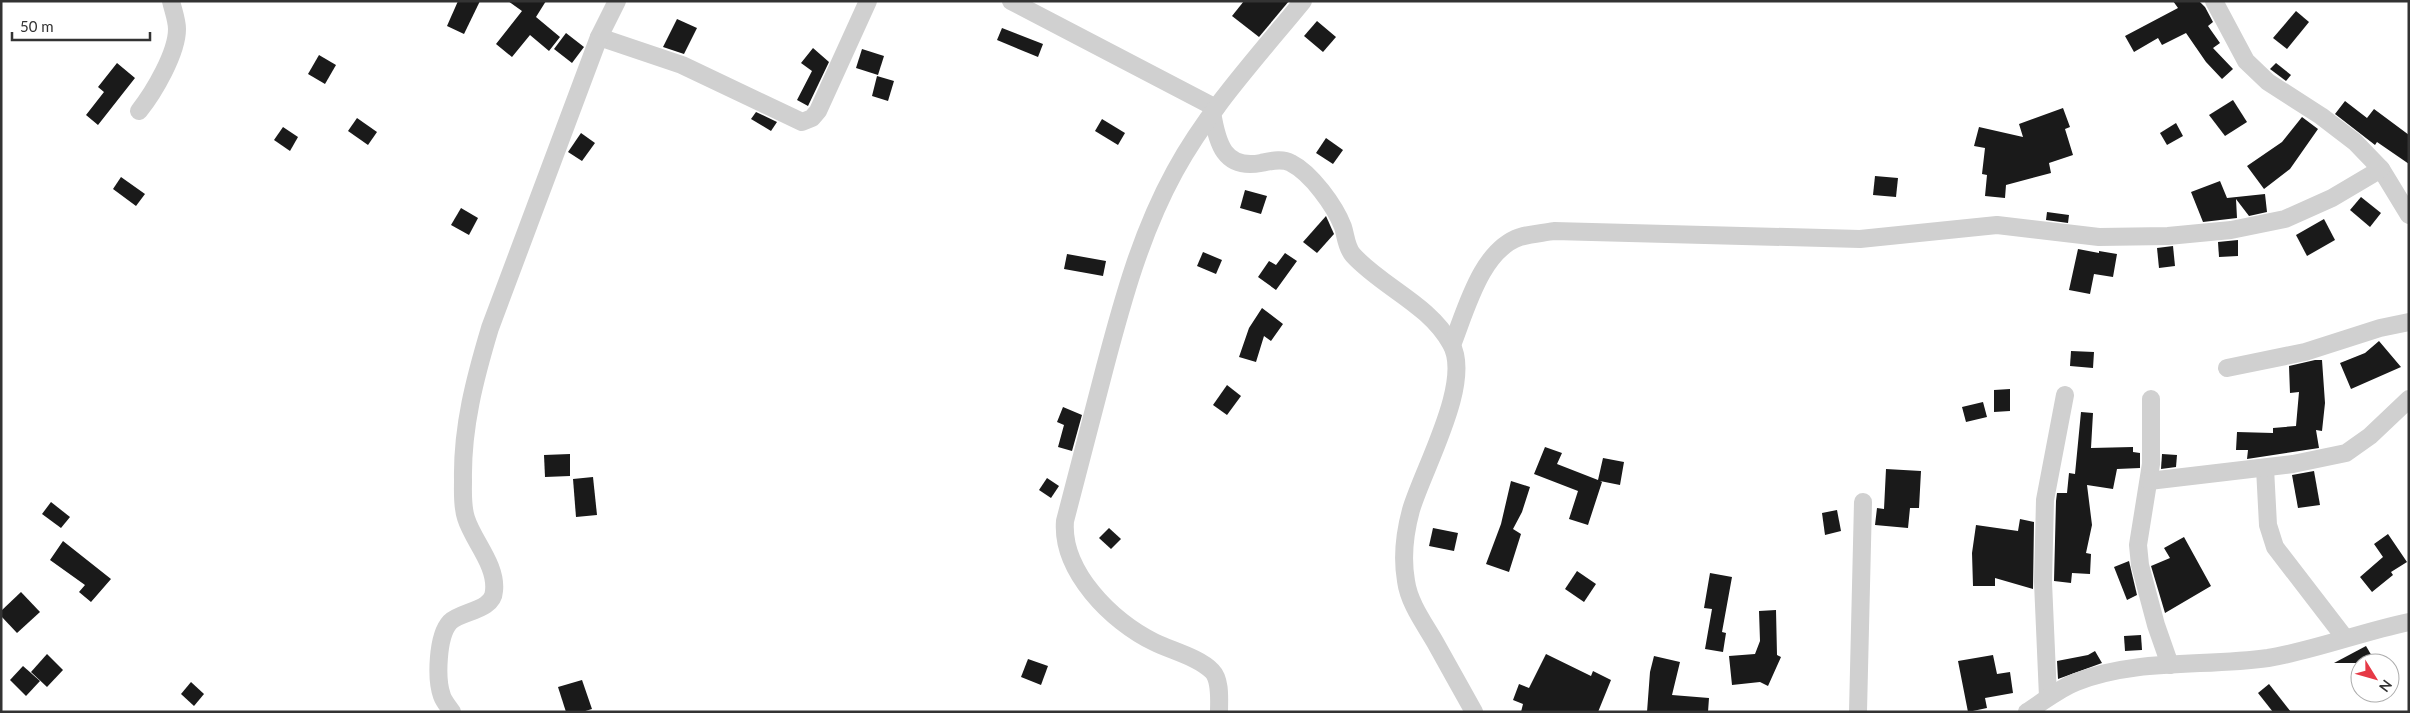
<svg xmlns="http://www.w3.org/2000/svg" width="2410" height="713" font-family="Lato,sans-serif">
	<rect width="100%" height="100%" fill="#fff"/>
	<g fill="#1a1a1a">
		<path d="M458,1H480L464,34L447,26Z"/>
		<path d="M508,1H546L536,17L560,37L549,51L530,35L512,57L496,44L522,11Z"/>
		<path d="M1244,1H1289L1259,37L1232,16Z"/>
		<path d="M2173,1H2199L2205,7L2213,22L2208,26L2220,43L2213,48L2233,69L2222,79L2206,62L2186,33L2162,45L2158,38L2134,52L2125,36L2178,8Z"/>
		<path d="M2296,11L2309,22L2287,49L2273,38Z"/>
		<path d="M677,19L697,28L684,54L663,47Z"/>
		<path d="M1317,21L1336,37L1323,52L1304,36Z"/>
		<path d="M1002,28L1043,44L1038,57L997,40Z"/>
		<path d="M566,33L584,47L572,63L554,49Z"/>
		<path d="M813,48L829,62L808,106L797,100L812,71L801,63Z"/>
		<path d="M862,49L884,56L878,75L856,68Z"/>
		<path d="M319,55L336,65L325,84L308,74Z"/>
		<path d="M117,63L135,78L98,125L86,115L104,92L98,87Z"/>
		<path d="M2276,63L2291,75L2286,81L2270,69Z"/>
		<path d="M877,76L894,81L888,101L872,96Z"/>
		<path d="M2233,100L2247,122L2225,136L2209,115Z"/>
		<path d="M2345,101L2367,118L2374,109L2409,135V164L2377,142L2375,145L2335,114Z"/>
		<path d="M2063,108L2070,127L2065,129L2073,155L2049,163L2051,173L2006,185L2005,198L1985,196L1987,175L1982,174L1985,148L1974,146L1979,127L2023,137L2019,124Z"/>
		<path d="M756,112L777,122L771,131L751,119Z"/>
		<path d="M2302,117L2318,129L2290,169L2264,189L2247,166L2282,142Z"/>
		<path d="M357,118L377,132L368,145L348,131Z"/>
		<path d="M1102,119L1125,133L1118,145L1095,131Z"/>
		<path d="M2176,123L2183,136L2167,145L2160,133Z"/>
		<path d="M283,127L298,137L290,151L274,140Z"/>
		<path d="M581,133L595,143L582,161L568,152Z"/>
		<path d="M1326,138L1343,150L1333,164L1316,153Z"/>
		<path d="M1875,176L1898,178L1896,197L1873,195Z"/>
		<path d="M121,177L145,194L136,206L113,189Z"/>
		<path d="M2220,181L2227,198L2265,194L2267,212L2249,216L2236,199L2237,218L2203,222L2191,192Z"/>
		<path d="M1245,190L1267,196L1261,214L1240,208Z"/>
		<path d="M2361,197L2381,213L2370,227L2350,210Z"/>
		<path d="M461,208L478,218L469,235L451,225Z"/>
		<path d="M2047,212L2069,215L2068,223L2046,220Z"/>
		<path d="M1326,216L1334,234L1317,253L1303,242Z"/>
		<path d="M2324,219L2335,240L2307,256L2296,235Z"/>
		<path d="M2238,240V256L2219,257L2218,242Z"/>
		<path d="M2173,246L2175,266L2159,268L2157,248Z"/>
		<path d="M2078,249L2099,253V251L2117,254L2113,277L2094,274L2090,294L2069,290Z"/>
		<path d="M1203,252L1222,260L1216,274L1197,266Z"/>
		<path d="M1285,253L1297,261L1276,290L1258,277L1269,261L1276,265Z"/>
		<path d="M1067,254L1106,261L1103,276L1064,269Z"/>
		<path d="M1262,308L1283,324L1271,341L1264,336L1256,362L1239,357L1249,328Z"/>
		<path d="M2379,341L2401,367L2351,389L2340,363L2365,353Z"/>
		<path d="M2071,351L2094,352L2093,368L2070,366Z"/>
		<path d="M2315,360H2322L2325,403L2322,431L2316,430L2319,448L2247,459L2248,450H2236L2237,432L2273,433V428L2296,426L2299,392L2290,393L2289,366Z"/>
		<path d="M1227,385L1241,396L1227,415L1213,405Z"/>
		<path d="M2010,389V411L1994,412V390Z"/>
		<path d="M1983,402L1987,417L1966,422L1962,407Z"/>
		<path d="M1063,407L1082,415L1072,451L1058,447L1064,425L1057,422Z"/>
		<path d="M2081,412L2093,413L2091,448L2133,447V452L2140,453V468L2117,469L2113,489L2087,485L2092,525L2086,553L2091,554L2090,574L2072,573L2071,583L2054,581L2056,501L2057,493H2067L2069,473L2075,474Z"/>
		<path d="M1545,447L1562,453L1557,464L1598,480L1603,458L1624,462L1620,485L1600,481L1602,482L1588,525L1569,519L1578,491L1534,474Z"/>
		<path d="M570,454V476L545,477L544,455Z"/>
		<path d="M2162,454L2177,455L2176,467L2161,469Z"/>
		<path d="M1886,469L1921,471L1919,508H1910L1908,528L1875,525L1877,508L1884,509Z"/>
		<path d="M2314,471L2320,505L2298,508L2292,475Z"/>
		<path d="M593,477L597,515L576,517L573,479Z"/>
		<path d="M1047,478L1059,486L1051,498L1039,490Z"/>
		<path d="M1511,481L1530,487L1522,512L1513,529L1521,534L1509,572L1486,564L1501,524Z"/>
		<path d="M51,502L70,517L61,528L42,514Z"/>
		<path d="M1837,510L1841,531L1825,535L1822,513Z"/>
		<path d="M2020,519L2034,522L2033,589L1995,578V586H1973L1972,553L1976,525L2018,531Z"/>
		<path d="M1109,528L1121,539L1111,549L1099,538Z"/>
		<path d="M1433,528L1458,533L1454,551L1429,546Z"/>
		<path d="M2388,534L2407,562L2391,572L2393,575L2372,592L2360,577L2383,557L2374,544Z"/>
		<path d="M2184,537L2211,586L2165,613L2151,566L2170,558L2164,548Z"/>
		<path d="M63,541L111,579L91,602L79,592L85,585L50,560Z"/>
		<path d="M2129,561L2137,595L2127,600L2114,567Z"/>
		<path d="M1577,571L1596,584L1584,602L1565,589Z"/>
		<path d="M1710,573L1732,577L1722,632L1726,633L1723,652L1705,649L1712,609L1704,608Z"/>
		<path d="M21,592L40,612L17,633L1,616V611Z"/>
		<path d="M1776,610L1777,655L1781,657L1768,686L1760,682L1732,685L1729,656L1755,654L1760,641L1759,611Z"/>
		<path d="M2141,635L2142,650L2125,651L2124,636Z"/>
		<path d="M2366,646L2376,663H2334Z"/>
		<path d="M2095,651L2102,663L2058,679L2057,661L2088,655Z"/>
		<path d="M47,654L63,670L47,687L31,672Z"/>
		<path d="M1546,654L1591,676L1593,671L1611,680L1598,712H1521L1523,704L1513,700L1519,684L1529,688Z"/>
		<path d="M1993,655L1997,674L2010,672L2013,693L1985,698L1987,708L1968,712L1958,661Z"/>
		<path d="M1654,656L1680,662L1672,695L1709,698L1708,712H1647L1650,672Z"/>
		<path d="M1028,659L1048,666L1041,685L1021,677Z"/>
		<path d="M23,666L40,681L26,696L10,680Z"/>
		<path d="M582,680L592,709L582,712H566L558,687Z"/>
		<path d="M191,682L204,694L194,706L181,694Z"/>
		<path d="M2269,684L2291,712H2273L2258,693Z"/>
	</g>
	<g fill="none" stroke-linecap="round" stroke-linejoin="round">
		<g stroke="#d0d0d0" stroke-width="18">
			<path d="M1011,1L1216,108"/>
			<path d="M2214,1L2246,61L2268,82L2321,116L2355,142L2381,169L2409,215"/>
			<path d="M599,37L682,65L802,122L812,118L818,111L868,1"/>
			<path d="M139,111C154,92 177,53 177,29C177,20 173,10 171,1"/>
			<path d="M1212,112C1217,143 1224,170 1261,163C1271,161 1282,158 1291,163C1311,173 1335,206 1343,227C1346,236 1346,247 1353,255C1382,287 1429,304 1451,344C1473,382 1423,469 1411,510C1405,532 1402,558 1406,581C1409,603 1424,623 1435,642C1448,665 1461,689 1474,712"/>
			<path d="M1452,345C1466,310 1481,250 1520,237C1530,234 1543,233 1554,231L1860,239L1997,225L2099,237L2168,236L2231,230L2285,219L2332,198L2381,169"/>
			<path d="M2227,368L2305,352L2380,328L2409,322"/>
			<path d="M2151,399V464L2138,545L2140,565L2156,625L2170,665"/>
			<path d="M2265,468L2268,525L2275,547L2345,638"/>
			<path d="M2149,481L2293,464L2346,453L2370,436L2409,399"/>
			<path d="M2048,697L2043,582L2045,500L2065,395"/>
			<path d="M452,712C449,707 444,702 442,696C436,680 437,636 450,622C461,611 493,611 494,591C497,565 473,541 466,518C462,506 463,492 463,480C462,427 475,378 490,328L599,37L617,1"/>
			<path d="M1219,712C1219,700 1221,680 1212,671C1198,657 1172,651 1154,642C1112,622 1061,571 1065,521C1078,470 1092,418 1105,367C1123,299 1141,233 1175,171C1209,109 1258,56 1303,1"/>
			<path d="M1858,712L1863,502"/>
			<path d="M2027,712C2043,702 2058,689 2076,682C2138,658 2204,667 2268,658C2316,650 2361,632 2409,622"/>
		</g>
	</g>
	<rect width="2410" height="713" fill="none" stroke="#333333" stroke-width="5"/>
	<g transform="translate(2375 678) rotate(127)"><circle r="24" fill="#ffffff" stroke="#adadad"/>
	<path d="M0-4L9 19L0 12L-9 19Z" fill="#e63946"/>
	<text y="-8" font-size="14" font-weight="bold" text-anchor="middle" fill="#333333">N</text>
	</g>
	<path d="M12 32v8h138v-8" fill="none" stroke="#333333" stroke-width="2.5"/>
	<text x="20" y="32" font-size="15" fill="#333333" stroke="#ffffff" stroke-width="4" paint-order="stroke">50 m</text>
</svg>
